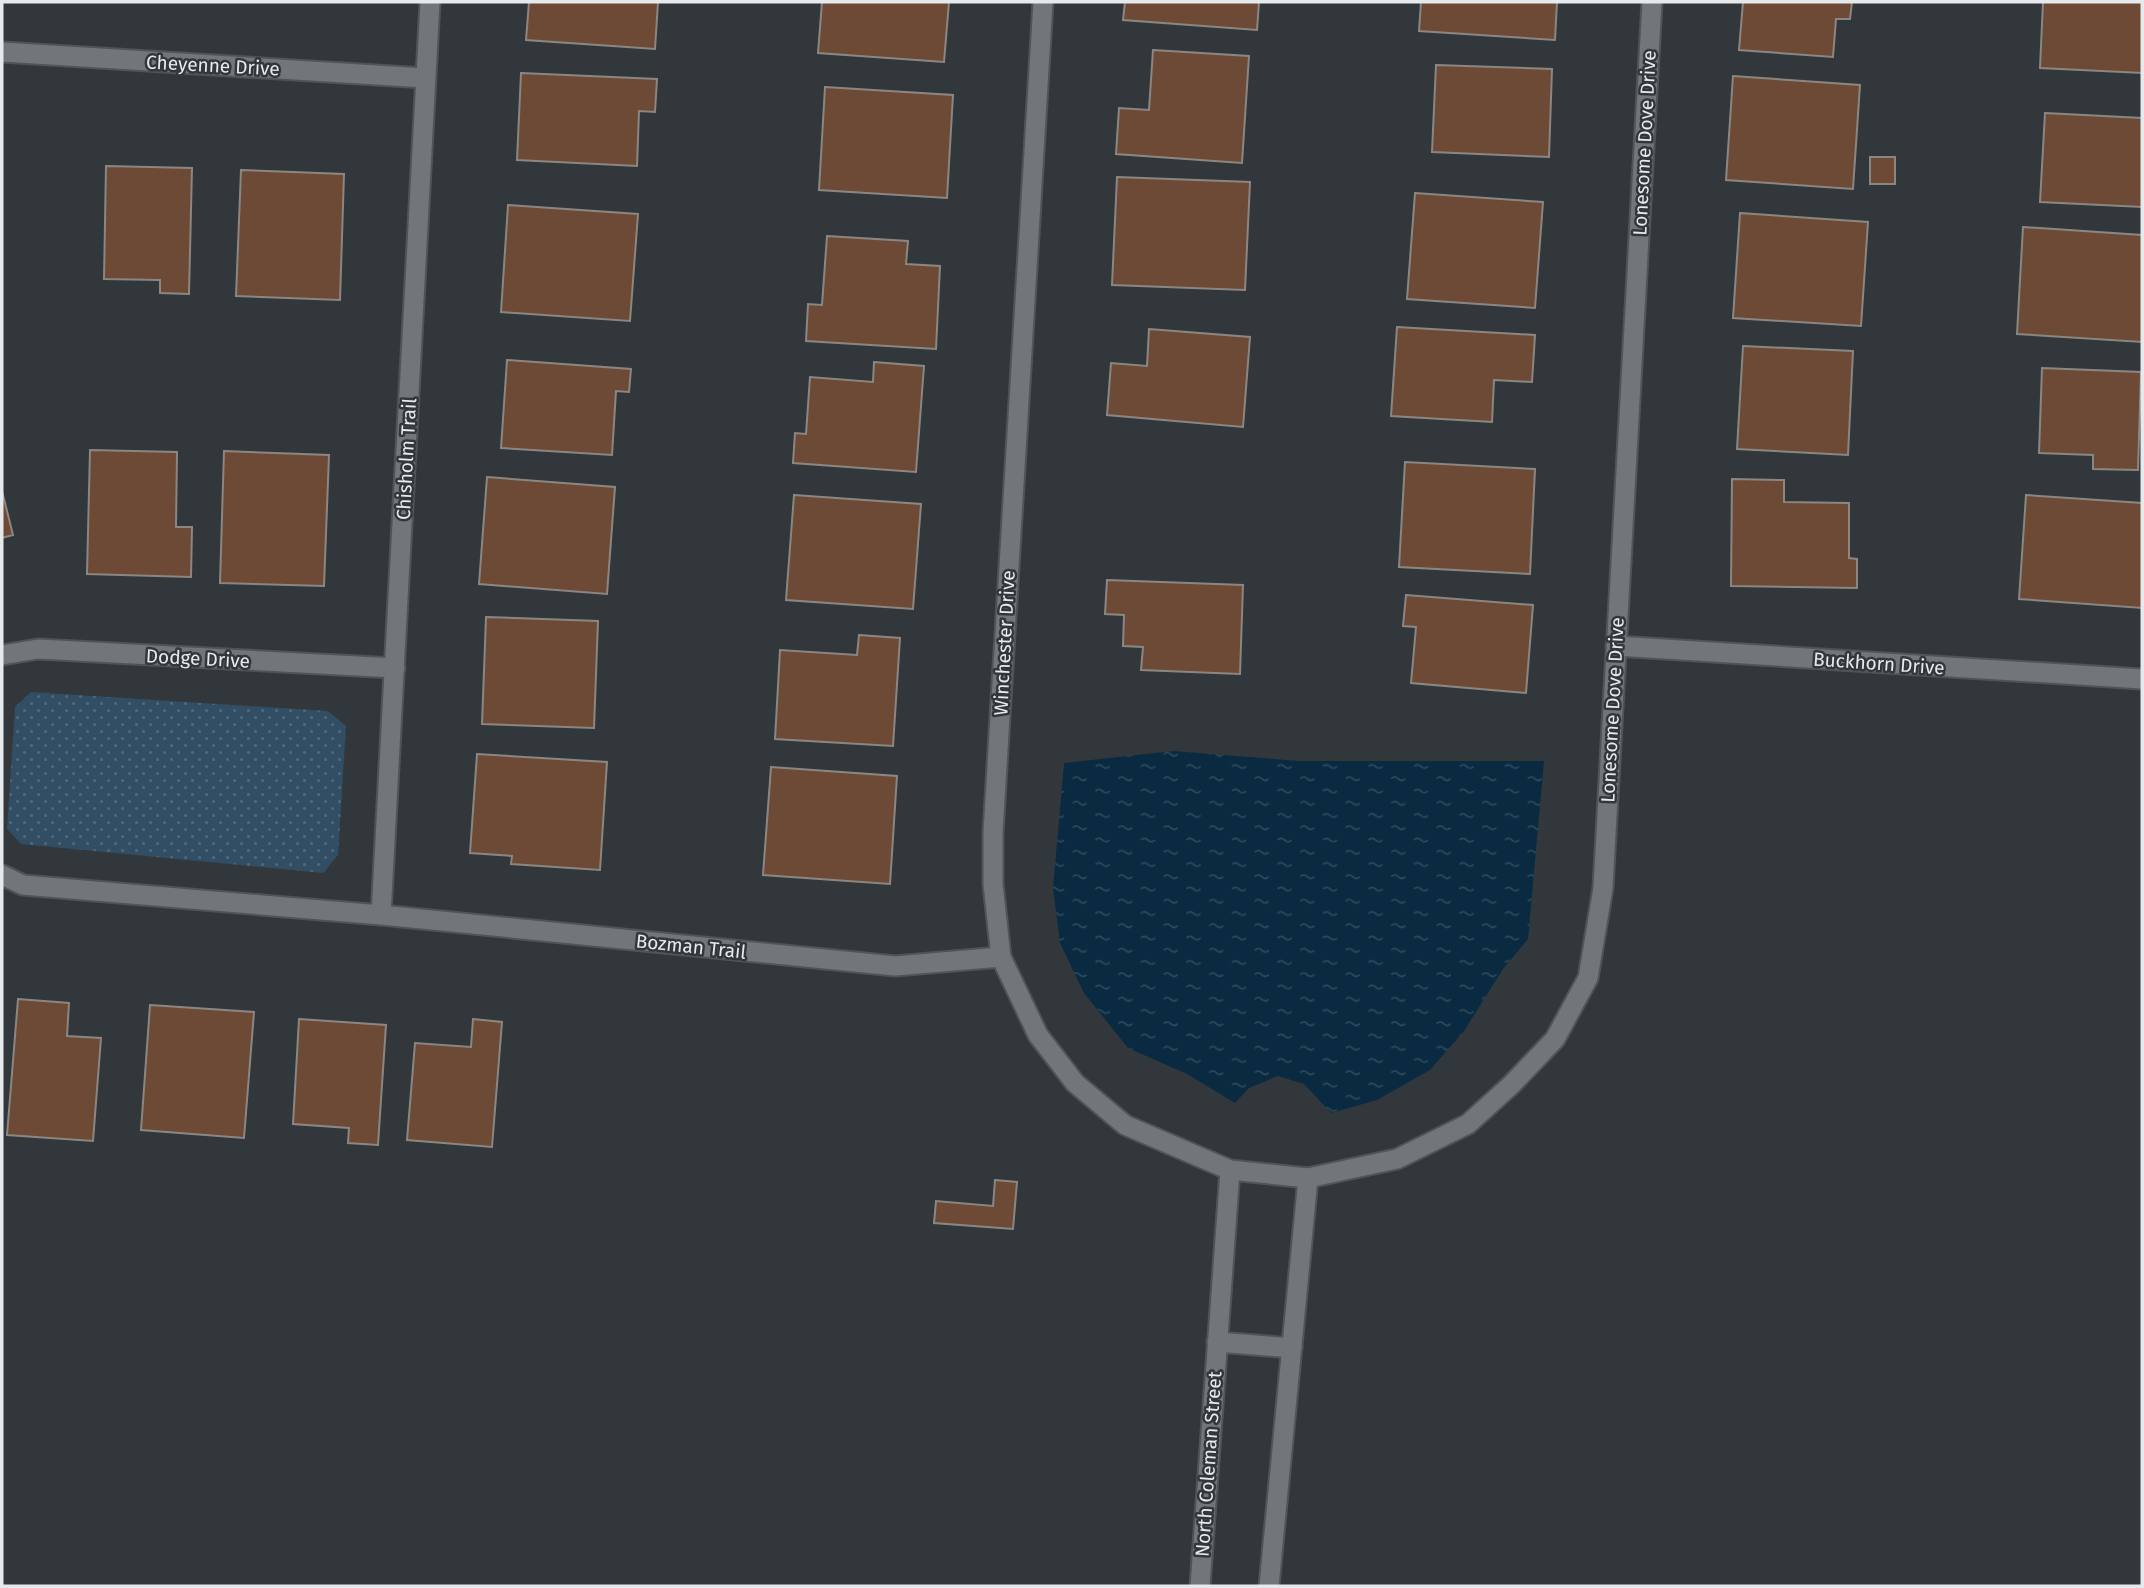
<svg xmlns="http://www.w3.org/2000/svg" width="2144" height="1588" font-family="'Fira Sans',sans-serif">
	<defs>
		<pattern id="park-dots" width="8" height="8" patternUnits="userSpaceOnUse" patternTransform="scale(1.75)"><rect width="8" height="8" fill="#314e64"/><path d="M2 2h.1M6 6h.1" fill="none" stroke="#4f687a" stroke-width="1.8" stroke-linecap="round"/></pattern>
		<pattern id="water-ripples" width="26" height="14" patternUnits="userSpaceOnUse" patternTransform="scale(1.75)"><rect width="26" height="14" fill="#092a40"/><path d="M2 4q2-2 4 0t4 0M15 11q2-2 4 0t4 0" fill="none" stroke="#2d495c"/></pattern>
	</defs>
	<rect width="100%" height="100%" fill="#32373b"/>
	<path fill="url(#park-dots)" d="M31,692L328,711L346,726L338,855L323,873L21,844L7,829L15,707Z"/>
	<path fill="url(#water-ripples)" d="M1173,751L1299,761H1544L1528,939L1503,969L1464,1031L1430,1070L1377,1100L1331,1113L1304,1084L1278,1076L1249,1088L1235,1103L1187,1074L1128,1048L1084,993L1060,943L1053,888L1064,763Z"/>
	<g fill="#6c4a36" stroke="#8c8682" stroke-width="2">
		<path d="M529,2H658L655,49L526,40Z"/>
		<path d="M822,2H949L944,62L818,53Z"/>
		<path d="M1125,2H1259L1257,30L1123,20Z"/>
		<path d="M1421,2H1557L1555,40L1419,31Z"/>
		<path d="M1743,2H1852L1850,19H1836L1833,57L1739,50Z"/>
		<path d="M2043,2H2142V73L2040,68Z"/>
		<path d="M1153,50L1249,56L1242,163L1116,154L1119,108L1149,110Z"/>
		<path d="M1436,65L1552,69L1549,157L1432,152Z"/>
		<path d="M521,73L657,79L655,112L639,111L637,166L517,160Z"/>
		<path d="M1733,76L1860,85L1853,189L1726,180Z"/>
		<path d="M825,87L953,95L947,198L819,190Z"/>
		<path d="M2045,113L2142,118V207L2040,202Z"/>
		<rect x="1870" y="157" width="25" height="27"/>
		<path d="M106,166L192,168L189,294L160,293V280L104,279Z"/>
		<path d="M241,170L344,174L340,300L236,296Z"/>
		<path d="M1117,177L1250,182L1245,290L1112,285Z"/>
		<path d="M1415,193L1543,202L1535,308L1407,299Z"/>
		<path d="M508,205L638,214L630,321L501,312Z"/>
		<path d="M1740,213L1868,222L1861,326L1733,318Z"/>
		<path d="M2023,227L2142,235V342L2017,334Z"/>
		<path d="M827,236L908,241L906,264L940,266L936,349L806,341L808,304L822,305Z"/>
		<path d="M1397,327L1535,335L1532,382L1494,380L1492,422L1391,416Z"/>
		<path d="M1149,329L1250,337L1243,427L1107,415L1111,363L1147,366Z"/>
		<path d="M1743,346L1853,351L1848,455L1737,449Z"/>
		<path d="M507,360L631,369L629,392L616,391L612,455L501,448Z"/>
		<path d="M874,362L924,366L916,472L793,463L795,433L806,434L810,377L873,382Z"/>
		<path d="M2042,368L2141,372L2138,470L2093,469V455L2039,453Z"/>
		<path d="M90,450L177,452L176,527H192L191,577L87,574Z"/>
		<path d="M224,451L329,455L324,586L220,583Z"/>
		<path d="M1405,462L1535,469L1530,574L1399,567Z"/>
		<path d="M487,477L615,487L607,594L479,584Z"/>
		<path d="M1732,479L1784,480V502L1849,503V558L1857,559V588L1731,586Z"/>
		<path d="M2,491L13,535L2,538Z"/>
		<path d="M794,495L921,504L913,609L786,600Z"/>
		<path d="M2026,495L2142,503V608L2019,599Z"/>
		<path d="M1107,580L1243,585L1240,674L1141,670L1143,647L1123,646L1124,615L1105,614Z"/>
		<path d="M1406,595L1533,605L1526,693L1411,683L1416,627L1403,626Z"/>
		<path d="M486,617L598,621L594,728L482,724Z"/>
		<path d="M859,635L900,638L893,746L775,739L780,650L857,655Z"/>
		<path d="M477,754L607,762L600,870L511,864L512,856L470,853Z"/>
		<path d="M771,767L897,776L890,884L763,875Z"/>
		<path d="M18,999L69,1003L67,1036L101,1038L93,1141L7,1135Z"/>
		<path d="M150,1005L254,1012L244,1138L141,1130Z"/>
		<path d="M299,1019L386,1025L378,1145L348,1143L349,1128L293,1124Z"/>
		<path d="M473,1019L502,1022L492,1147L407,1140L415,1043L471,1047Z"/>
		<path d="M995,1180L1017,1182L1013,1229L934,1223L936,1201L993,1206Z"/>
	</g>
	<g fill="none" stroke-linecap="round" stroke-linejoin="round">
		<defs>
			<g id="minor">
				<path d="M1043,2L993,833V884L1001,957L1038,1035L1075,1083L1125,1125L1230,1170L1308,1178L1397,1159L1468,1124L1511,1085L1555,1039L1588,978L1603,888L1652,2"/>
				<path d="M2,52L425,78"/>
				<path d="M1616,646L2142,679"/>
				<path d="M2,655L38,649L395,668"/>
				<path d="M2,875L23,885L381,915L895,966L1001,957"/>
				<path d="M381,915L430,2"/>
				<path d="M1217,1342L1292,1348"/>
				<path d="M1200,1586L1230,1170"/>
				<path d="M1269,1586L1308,1178"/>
			</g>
		</defs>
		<use href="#minor" stroke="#4f5457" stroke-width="23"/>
		<use href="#minor" stroke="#70767a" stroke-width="19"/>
	</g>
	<g text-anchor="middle" stroke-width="5" stroke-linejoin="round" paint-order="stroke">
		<g font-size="19" fill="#e6eaec" stroke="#32373b">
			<text transform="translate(213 65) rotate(3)" y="7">Cheyenne Drive</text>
			<text transform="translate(1644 143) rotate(-87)" y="7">Lonesome Dove Drive</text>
			<text transform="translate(406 459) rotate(-87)" y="7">Chisholm Trail</text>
			<text transform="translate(1004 643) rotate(-87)" y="7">Winchester Drive</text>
			<text transform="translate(198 658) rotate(3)" y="7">Dodge Drive</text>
			<text transform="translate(1879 663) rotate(4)" y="7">Buckhorn Drive</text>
			<text transform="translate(1612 710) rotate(-87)" y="7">Lonesome Dove Drive</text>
			<text transform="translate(691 946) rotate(6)" y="7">Bozman Trail</text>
			<text transform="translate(1208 1464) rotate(-86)" y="7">North Coleman Street</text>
		</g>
	</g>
	<rect width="2144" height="1588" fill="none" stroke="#e6eaec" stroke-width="7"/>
</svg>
